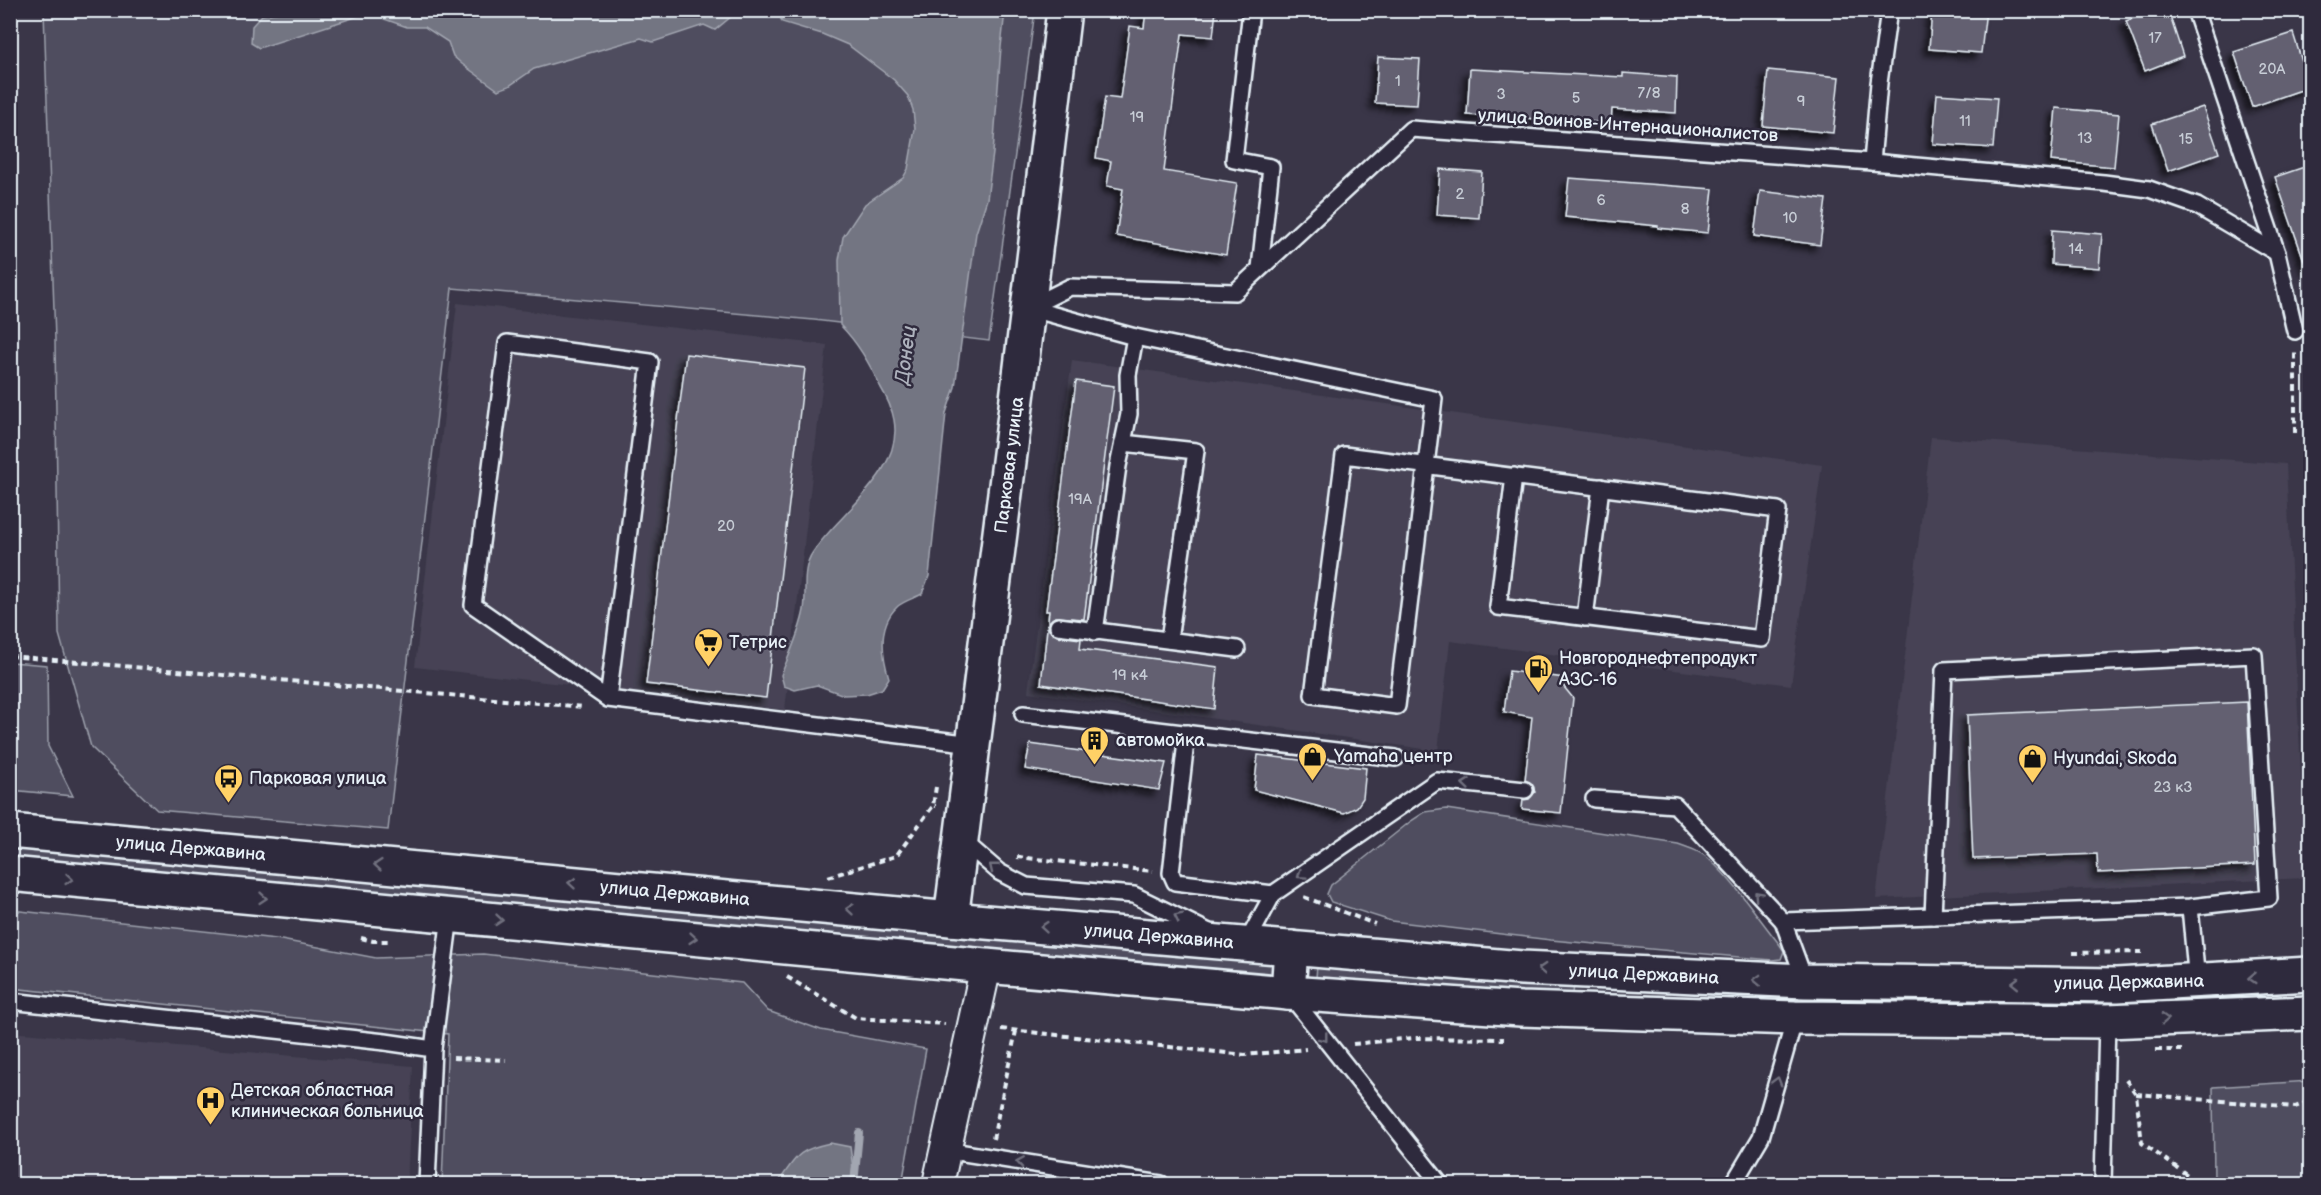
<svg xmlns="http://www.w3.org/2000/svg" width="2321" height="1195" font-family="'Balsamiq Sans',sans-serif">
	<defs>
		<filter id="shadow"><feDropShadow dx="-5.5" dy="5.5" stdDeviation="3" flood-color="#0009"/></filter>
	</defs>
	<rect width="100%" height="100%" fill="#3a3648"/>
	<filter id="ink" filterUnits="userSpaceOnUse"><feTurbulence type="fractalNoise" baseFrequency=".0167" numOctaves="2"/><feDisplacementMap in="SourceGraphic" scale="12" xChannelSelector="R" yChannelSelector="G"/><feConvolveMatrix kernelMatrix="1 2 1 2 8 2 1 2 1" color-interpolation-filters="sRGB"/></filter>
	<g filter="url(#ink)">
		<g fill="#464354">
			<path d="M457,303L827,345L785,710L415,667Z"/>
			<path d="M1072,360L1822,465L1791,685L1450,641L1438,751L1028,692Z"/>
			<path d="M1931,437L2286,464L2306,878L1876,899Z"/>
			<path d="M10,1032L413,1066L407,1184H11Z"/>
		</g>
		<g fill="#504e5f" stroke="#9ca0ac" stroke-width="1.5">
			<path d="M44,11H1035L989,341L814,320L452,288L388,830L157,810L91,747L59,634L55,340Z"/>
			<path d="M11,662L47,665L48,746L73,796L11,790Z"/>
			<path d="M1446,809L1678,844C1690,848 1702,852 1711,861C1736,884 1759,919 1780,945L1784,951L1781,959L1772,960L1551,940L1391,921L1331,902L1327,894L1331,885L1411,821L1425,812Z"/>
			<path d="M10,844L1276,963L1275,980L11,861Z"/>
			<path d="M11,910L276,939L376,958L483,954L742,983L768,1011L821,1030L926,1049L902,1184H442L448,1034L11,988Z"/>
			<path d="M1317,965L1574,983L1573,995L1316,978Z"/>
			<path d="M2310,1081V1184H2214L2213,1087Z"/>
		</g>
		<g fill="#737482" stroke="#a2a6b1" stroke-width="1.5">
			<path d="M293,10H738V11L715,30L704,25L653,42L641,38L534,69L509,86L498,90L462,64L453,56L448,42L425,27H407L384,19L381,14L371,12L259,48L251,43L252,26L262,15Z"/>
			<path d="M776,11H1005L1001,47L993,153L987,199L976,233L955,387L946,413L929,576L922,594C915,598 903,601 897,607C878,625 882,655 889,678L882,689L867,694L844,695L817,685L795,690L784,686L781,675C789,655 800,632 804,610C807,591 801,569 813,552C838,514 904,472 894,420C892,408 886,396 880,386C869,363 858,343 840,325L839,260L843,237L865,204L903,178L908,169L915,129L913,110L908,96L894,80L848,45L822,34L782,22L778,11Z"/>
			<path d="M830,1143L850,1147L853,1168L851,1184H777C797,1157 794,1151 830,1143Z"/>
		</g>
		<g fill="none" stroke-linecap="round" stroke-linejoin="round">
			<path stroke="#a2a6b1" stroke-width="8" d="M854,1184L859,1133"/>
		</g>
		<g fill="#636171" stroke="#e8f1f8" stroke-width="1.5" filter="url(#shadow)">
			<path d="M1146,10H1216L1213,37L1182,34L1164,171L1237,183L1226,255L1116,236L1123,189L1107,186L1111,161L1096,158L1105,97L1120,99L1130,26L1144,28Z"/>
			<path d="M1932,10H1986L1981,53L1929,49Z"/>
			<path d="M2155,10H2168L2183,56L2145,71L2126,21Z"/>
			<path d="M2293,33L2310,87L2252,107L2234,52Z"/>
			<path d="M1378,57L1420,59L1417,105L1375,103Z"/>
			<path d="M1470,69L1623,77V73L1677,77L1676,113L1612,109L1611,123L1467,115Z"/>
			<path d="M1768,70L1839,77L1833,133L1763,126Z"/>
			<path d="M1937,94L1997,98L1993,148L1933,144Z"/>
			<path d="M2203,107L2219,153L2168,171L2152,124Z"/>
			<path d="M2056,108L2119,114L2114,167L2051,161Z"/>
			<path d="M2310,165V269H2307L2275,177Z"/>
			<path d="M1440,169L1482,172L1479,218L1437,215Z"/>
			<path d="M1569,178L1713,189L1708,233L1658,228V226L1565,217Z"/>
			<path d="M1760,191L1826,199L1820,245L1754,236Z"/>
			<path d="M2052,230L2102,234L2099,268L2051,264Z"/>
			<path d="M686,354L805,368L766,698L646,684Z"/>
			<path d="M1076,381L1114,386L1084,619L1055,617L1050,621L1049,630L1057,636L1081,639L1080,649L1218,667L1214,709L1041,684L1049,611H1046Z"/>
			<path d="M1509,671L1565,678L1564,687L1573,698L1561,813L1522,809L1523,800L1529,799L1535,792L1531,783L1525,780L1532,717L1504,712Z"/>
			<path d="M2247,702L2255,865L2098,873L2097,854L1973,859L1967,715Z"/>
			<path d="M1030,744L1166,763L1159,790L1025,769Z"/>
			<path d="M1258,755L1366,768L1363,798L1357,807L1344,813L1254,790Z"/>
		</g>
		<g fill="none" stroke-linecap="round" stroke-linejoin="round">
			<defs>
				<g id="lane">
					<path d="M1251,10L1234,160L1271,167L1260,268"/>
					<path d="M2195,10L2277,253L2295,331"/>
					<path d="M1872,162L1879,83L1889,10"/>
					<path d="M1028,308L1135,337L1434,399L1397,706L1313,695L1344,455L1778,510L1762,639L1498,607L1514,476"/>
					<path d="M1028,308L1070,287L1235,292L1411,129L1872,162L2104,183L2149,189L2197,206L2277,253"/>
					<path d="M1123,443L1196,451L1169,640"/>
					<path d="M1585,618L1601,487"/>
					<path d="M1058,626L1237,649"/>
					<path d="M1095,632L1118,466L1129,414L1128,375L1135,337"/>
					<path d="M608,699L650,362L507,343L473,605L608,699L973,744"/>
					<path d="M1023,714L1396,758"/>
					<path d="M1187,733L1171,873L1175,882L1273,894"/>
					<path d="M1594,799L1675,805L1783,921L1805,981"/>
					<path d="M961,839L999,872L1026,886L1134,895L1209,932"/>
					<path d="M2190,907L2269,898L2254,655L1944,670L1933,916L2190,907L2197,982"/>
					<path d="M1783,921L1933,916"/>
					<path d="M1246,944L1273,894L1437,781L1525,790"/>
					<path d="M1290,995L1440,1184"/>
					<path d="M10,1001L385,1042L433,1049"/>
					<path d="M945,1150L1161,1184"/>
					<path d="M427,1184L433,1049L450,916"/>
					<path d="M1733,1184L1761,1137L1795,1018"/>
					<path d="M2103,1184L2107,1021"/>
				</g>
				<path id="street" d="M938,1184L986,966"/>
				<g id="secondary">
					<path d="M951,919L1021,367L1064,10"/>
					<path d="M1288,993L1291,948"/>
				</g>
				<g id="primary">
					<path d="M10,831L951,919L1522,968L1805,981L2117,985L2310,974"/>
					<path d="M10,874L986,966L1288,993L1521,1009L1795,1018L2107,1021L2310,1013"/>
				</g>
			</defs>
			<use href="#lane" stroke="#e8f1f8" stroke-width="20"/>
			<use href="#street" stroke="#e8f1f8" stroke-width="34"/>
			<use href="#secondary" stroke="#e8f1f8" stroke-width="38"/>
			<use href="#primary" stroke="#e8f1f8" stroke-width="38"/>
			<g stroke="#e8f1f8" stroke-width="4" stroke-dasharray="6 4.5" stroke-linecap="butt">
				<path d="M2295,433V350"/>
				<path d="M10,656L583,707"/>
				<path d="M936,787L933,806H936"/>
				<path d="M1017,857L1153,871"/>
				<path d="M828,877L896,856L933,806"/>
				<path d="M1304,897L1375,924"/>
				<path d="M361,938L373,941H392"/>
				<path d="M2073,953L2144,952"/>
				<path d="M787,977L856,1018L945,1024"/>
				<path d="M1001,1029L1245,1055L1306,1049"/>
				<path d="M1353,1044L1413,1038L1504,1039"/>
				<path d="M2156,1050H2182"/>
				<path d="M453,1058L506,1060"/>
				<path d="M2126,1080L2136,1094L2142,1143L2200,1184"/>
				<path d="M2136,1094L2295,1107L2310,1101"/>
				<path d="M993,1139L1016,1031"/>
				<path d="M983,1184L985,1176"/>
			</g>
			<use href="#lane" stroke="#2f2a3d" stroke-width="15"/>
			<use href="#street" stroke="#2f2a3d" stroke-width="30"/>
			<use href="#secondary" stroke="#2f2a3d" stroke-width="33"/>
			<use href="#primary" stroke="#2f2a3d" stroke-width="33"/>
		</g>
		<defs><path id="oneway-chevron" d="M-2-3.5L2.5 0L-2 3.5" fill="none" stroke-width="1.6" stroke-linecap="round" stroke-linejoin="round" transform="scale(1.5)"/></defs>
		<g stroke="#70707e">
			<use href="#oneway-chevron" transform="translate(1466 784) rotate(-174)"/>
			<use href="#oneway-chevron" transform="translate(378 865) rotate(-175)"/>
			<use href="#oneway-chevron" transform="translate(993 867) rotate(-141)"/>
			<use href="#oneway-chevron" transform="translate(1301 875) rotate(145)"/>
			<use href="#oneway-chevron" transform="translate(69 879) rotate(5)"/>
			<use href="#oneway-chevron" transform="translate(572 883) rotate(-175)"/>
			<use href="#oneway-chevron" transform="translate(1758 895) rotate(-133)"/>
			<use href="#oneway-chevron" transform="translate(263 898) rotate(5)"/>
			<use href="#oneway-chevron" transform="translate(850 909) rotate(-175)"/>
			<use href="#oneway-chevron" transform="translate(1178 917) rotate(-154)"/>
			<use href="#oneway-chevron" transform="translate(499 920) rotate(5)"/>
			<use href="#oneway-chevron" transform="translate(1044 927) rotate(-175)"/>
			<use href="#oneway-chevron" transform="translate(693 938) rotate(5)"/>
			<use href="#oneway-chevron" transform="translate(1542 969) rotate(-177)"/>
			<use href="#oneway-chevron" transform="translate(2252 978) rotate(176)"/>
			<use href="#oneway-chevron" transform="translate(1757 980) rotate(-178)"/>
			<use href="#oneway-chevron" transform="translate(2015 983) rotate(-179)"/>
			<use href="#oneway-chevron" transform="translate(2165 1019) rotate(-2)"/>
			<use href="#oneway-chevron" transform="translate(1324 1038) rotate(52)"/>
			<use href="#oneway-chevron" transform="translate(1777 1081) rotate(-74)"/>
			<use href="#oneway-chevron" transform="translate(1020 1162) rotate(-171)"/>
		</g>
	</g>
	<defs>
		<symbol id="supermarket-pin" viewBox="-11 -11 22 30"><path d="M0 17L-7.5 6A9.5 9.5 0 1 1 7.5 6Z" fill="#ffd166" stroke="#2f2a3d"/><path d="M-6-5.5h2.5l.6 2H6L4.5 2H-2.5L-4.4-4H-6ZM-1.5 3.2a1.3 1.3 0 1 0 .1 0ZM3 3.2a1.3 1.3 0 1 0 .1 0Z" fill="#111"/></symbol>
		<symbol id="fuel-pin" viewBox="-11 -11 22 30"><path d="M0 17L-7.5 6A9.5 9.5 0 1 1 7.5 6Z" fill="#ffd166" stroke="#2f2a3d"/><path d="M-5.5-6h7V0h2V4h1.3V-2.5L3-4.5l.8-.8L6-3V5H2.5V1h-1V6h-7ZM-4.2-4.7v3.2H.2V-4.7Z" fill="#111"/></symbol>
		<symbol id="building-pin" viewBox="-11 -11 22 30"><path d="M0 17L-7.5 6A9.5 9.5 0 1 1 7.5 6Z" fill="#ffd166" stroke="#2f2a3d"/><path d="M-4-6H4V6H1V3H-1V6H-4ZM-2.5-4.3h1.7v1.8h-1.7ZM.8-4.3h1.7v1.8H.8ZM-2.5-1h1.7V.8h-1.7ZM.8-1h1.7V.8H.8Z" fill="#111"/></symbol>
		<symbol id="shop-pin" viewBox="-11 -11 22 30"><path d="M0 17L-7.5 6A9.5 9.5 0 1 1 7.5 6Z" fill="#ffd166" stroke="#2f2a3d"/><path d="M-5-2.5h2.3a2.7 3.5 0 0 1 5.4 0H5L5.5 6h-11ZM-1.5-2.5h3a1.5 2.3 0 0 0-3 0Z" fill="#111"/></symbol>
		<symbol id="bus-pin" viewBox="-11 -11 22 30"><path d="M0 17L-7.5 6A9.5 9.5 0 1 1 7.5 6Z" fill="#ffd166" stroke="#2f2a3d"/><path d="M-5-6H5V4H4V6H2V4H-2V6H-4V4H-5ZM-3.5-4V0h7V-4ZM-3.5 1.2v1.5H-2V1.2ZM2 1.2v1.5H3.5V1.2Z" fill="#111"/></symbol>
		<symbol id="hospital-pin" viewBox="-11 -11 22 30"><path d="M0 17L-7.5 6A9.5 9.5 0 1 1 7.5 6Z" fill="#ffd166" stroke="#2f2a3d"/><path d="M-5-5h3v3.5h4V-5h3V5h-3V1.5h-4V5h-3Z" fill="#111"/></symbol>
	</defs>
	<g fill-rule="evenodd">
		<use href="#supermarket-pin" x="692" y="626" width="33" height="45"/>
		<use href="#fuel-pin" x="1522" y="652" width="33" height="45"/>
		<use href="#building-pin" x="1078" y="724" width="33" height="45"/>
		<use href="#shop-pin" x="1296" y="740" width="33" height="45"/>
		<use href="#shop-pin" x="2016" y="742" width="33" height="45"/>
		<use href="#bus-pin" x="212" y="762" width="33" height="45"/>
		<use href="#hospital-pin" x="194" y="1084" width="33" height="45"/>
	</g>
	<g text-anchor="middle" stroke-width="5" stroke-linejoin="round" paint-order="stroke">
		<g font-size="15" fill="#c7cdd6">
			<text x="2155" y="43">17</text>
			<text x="2272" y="74">20А</text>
			<text x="1398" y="86">1</text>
			<text x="1649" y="98">7/8</text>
			<text x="1501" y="99">3</text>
			<text x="1576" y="103">5</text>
			<text x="1801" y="106">9</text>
			<text x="1137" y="122">19</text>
			<text x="1965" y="126">11</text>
			<text x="2085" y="143">13</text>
			<text x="2186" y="144">15</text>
			<text x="1460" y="199">2</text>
			<text x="1601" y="205">6</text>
			<text x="1685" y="214">8</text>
			<text x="1790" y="223">10</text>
			<text x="2076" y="254">14</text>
			<text x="1080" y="504">19А</text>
			<text x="726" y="531">20</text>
			<text x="1130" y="680">19 к4</text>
			<text x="2173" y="792">23 к3</text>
		</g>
		<g font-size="18" fill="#e8f1f8" stroke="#2f2a3d">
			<text transform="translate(1628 125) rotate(4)" y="6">улица Воинов-Интернационалистов</text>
			<text transform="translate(1009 465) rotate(-83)" y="6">Парковая улица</text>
			<text transform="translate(191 848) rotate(5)" y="6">улица Державина</text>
			<text transform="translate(675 893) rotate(5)" y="6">улица Державина</text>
			<text transform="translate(1159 936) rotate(5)" y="6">улица Державина</text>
			<text transform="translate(1644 974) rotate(3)" y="6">улица Державина</text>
			<text transform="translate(2129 982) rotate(-1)" y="6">улица Державина</text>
		</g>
		<g font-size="18" fill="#e8f1f8" stroke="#2f2a3d" text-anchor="start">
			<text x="729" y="648">Тетрис</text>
			<text x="1559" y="664">Новгороднефтепродукт<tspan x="1559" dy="21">АЗС-16</tspan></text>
			<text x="1116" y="746">автомойка</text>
			<text x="1334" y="762">Yamaha центр</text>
			<text x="2053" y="764">Hyundai, Skoda</text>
			<text x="249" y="784">Парковая улица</text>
			<text x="231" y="1096">Детская областная<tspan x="231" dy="21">клиническая больница</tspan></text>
		</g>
		<g font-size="20" font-style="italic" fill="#aeb2bd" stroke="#2f2a3d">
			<text transform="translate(905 355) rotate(-83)" y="7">Донец</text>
		</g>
	</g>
	<rect width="2321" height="1195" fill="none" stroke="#2f2a3d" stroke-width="36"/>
	<rect x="18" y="18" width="2285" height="1159" fill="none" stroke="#e8f1f8" stroke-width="2" filter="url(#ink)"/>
</svg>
